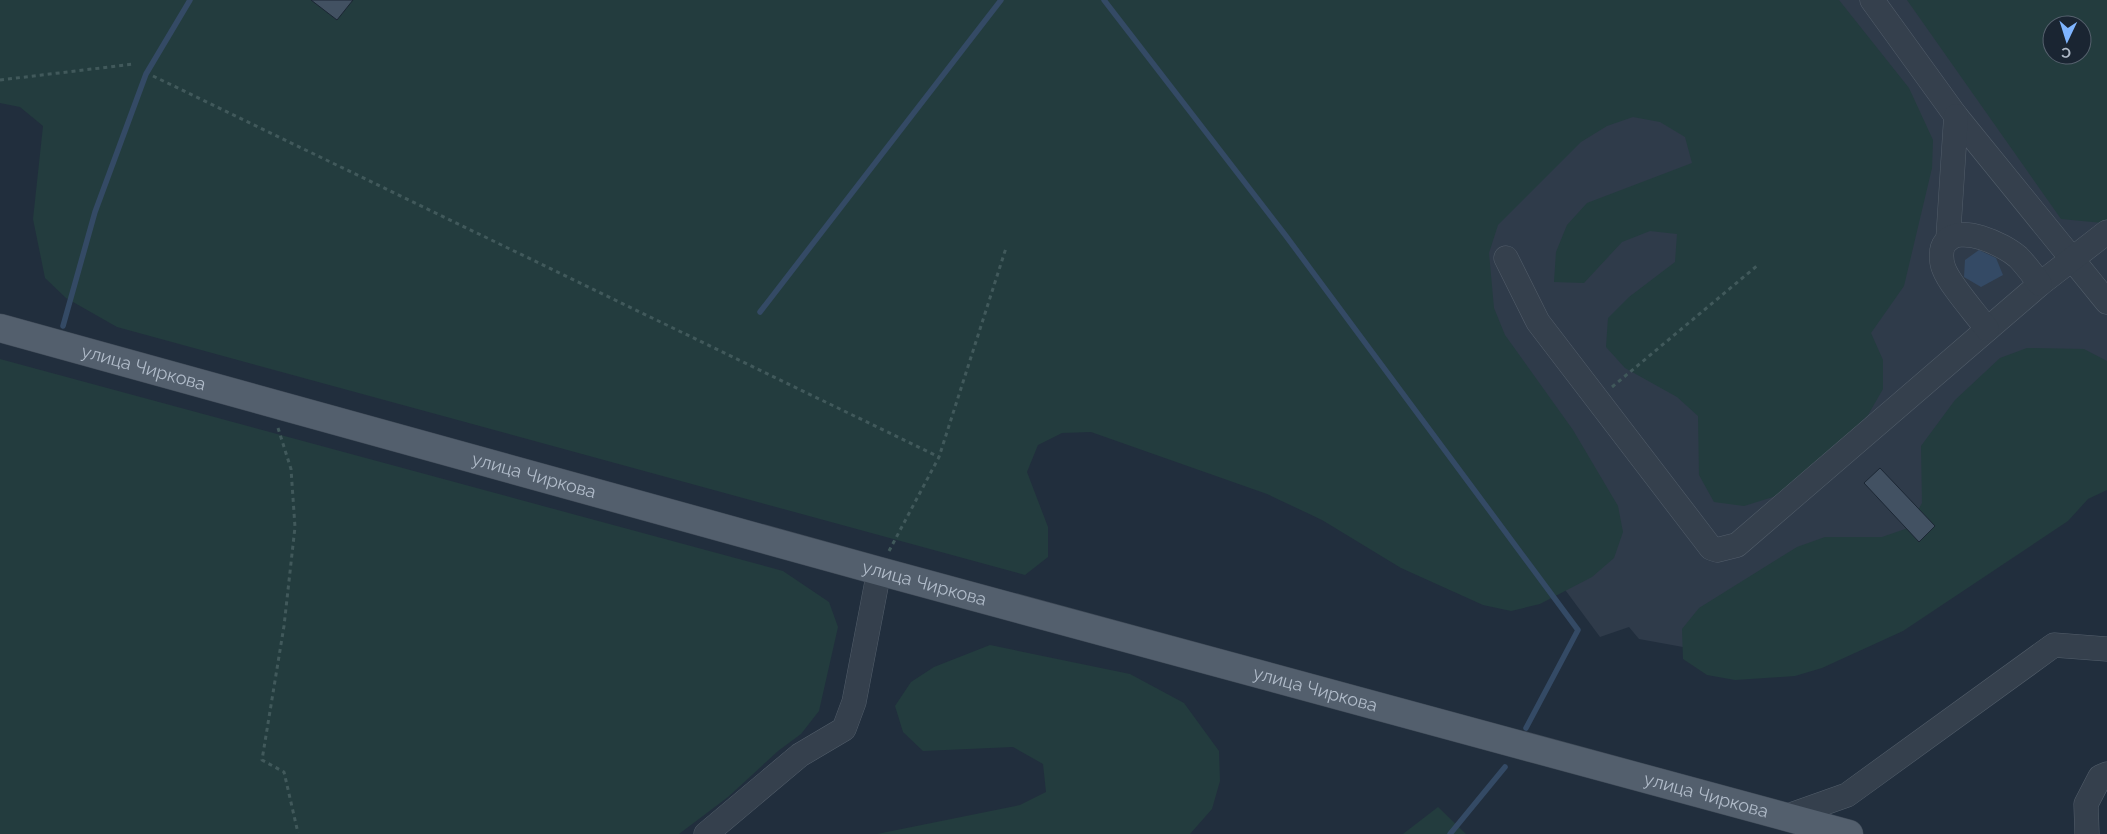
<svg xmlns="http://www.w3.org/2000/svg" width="2107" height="834" font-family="Raleway,sans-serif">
	<rect width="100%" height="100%" fill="#212e3d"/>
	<path fill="#2f3b4a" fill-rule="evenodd" d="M1129,0H2107V460L1716,653L1639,639L1629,627L1600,637ZM2052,25H2082V55H2052Z"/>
	<g fill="#233c3e" fill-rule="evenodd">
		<path d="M0,0H1839L1909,88L1933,140L1932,168L1904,286L1871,333L1883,360V389L1868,415L1800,481L1773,497L1744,506L1714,502L1699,475L1698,416L1677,397L1625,368L1606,347L1608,318L1629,297L1675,262L1677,234L1650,231L1622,242L1584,283L1554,282L1556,252L1567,225L1587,203L1692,163L1685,137L1660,122L1633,117L1607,126L1581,142L1498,225L1489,253L1494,308L1505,335L1573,430L1618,506L1623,532L1614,558L1592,577L1540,604L1511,611L1483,605L1401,568L1322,520L1267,494L1091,432L1062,433L1038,445L1027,472L1048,527V557L1025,575L117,327L66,298L45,278L33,219L43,126L20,107L0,103Z"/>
		<path d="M1907,0H2107V220L2103,223L2061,219ZM2052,25H2082V55H2052Z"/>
		<path d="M2027,348L2084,349L2107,361V490L2088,499L2068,521L1903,631L1822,668L1795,676L1735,680L1707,675L1683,659L1682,629L1699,608L1797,547L1825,537H1882L1908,528L1922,503L1921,446L1955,400L2000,358Z"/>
		<path d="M0,359L783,571L829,602L838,627L819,711L801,734L778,751L728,797L679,834H0Z"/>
		<path d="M990,645L1130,674L1184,703L1219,751L1220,781L1212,809L1190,834H877L1020,805L1046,792L1043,764L1013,747L923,751L903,732L895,706L911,682L934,667Z"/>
		<path d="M1438,807L1466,834H1403Z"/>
	</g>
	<path fill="#344a65" d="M1979,250L1996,258L2003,275L1981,287L1964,277L1965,260Z"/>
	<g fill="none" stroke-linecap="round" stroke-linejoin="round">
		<g stroke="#344a65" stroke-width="5.5">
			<path d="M1104,0L1286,236L1578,630L1526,728"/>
			<path d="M760,312L1001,0"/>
			<path d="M63,326L95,212L146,74L190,0"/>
			<path d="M1450,834L1505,767"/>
		</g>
	</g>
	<g fill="#425162" stroke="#1c2734">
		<path d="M311,0H353L337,20Z"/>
		<path d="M1880,468L1935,526L1919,542L1864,483Z"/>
	</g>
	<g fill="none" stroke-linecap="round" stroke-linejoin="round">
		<defs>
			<g id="minor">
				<path d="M1872,0L1956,116L2107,302"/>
				<path d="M1948,240L1956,116"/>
				<path d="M1506,258L1538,322L1711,548L1717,550L1737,545L2040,284L2107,232"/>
				<path d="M1987,329C1976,314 1950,285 1944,269C1941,262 1940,249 1945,243C1959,223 2003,244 2018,257C2026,265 2033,275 2040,284"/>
				<path d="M1785,817L1847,795L2054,645L2107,649"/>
				<path d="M706,834L800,755L844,729L854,702L879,571"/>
				<path d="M2087,834L2086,804L2100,777L2107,774"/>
			</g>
			<g id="major">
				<path id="s1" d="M0,328L879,571L1849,834"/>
			</g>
		</defs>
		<use href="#minor" stroke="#535e6b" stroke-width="25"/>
		<use href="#major" stroke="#3e4956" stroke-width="29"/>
		<g stroke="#41595b" stroke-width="3" stroke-dasharray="4 4" stroke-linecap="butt">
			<path d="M153,76L939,457"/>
			<path d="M0,80L134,64"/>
			<path d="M1612,387L1758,265"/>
			<path d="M278,428L291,469L295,527L284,626L262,760L284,772L298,833"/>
			<path d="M889,551L939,457L1006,248"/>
		</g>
		<use href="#minor" stroke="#35404d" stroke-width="24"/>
		<use href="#major" stroke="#535f6d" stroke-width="28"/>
	</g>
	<g text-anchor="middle" stroke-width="4" stroke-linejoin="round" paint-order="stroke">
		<g font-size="18" fill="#b0bbc9" stroke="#1a2532">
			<text dy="6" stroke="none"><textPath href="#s1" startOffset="149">улица Чиркова</textPath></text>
			<text dy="6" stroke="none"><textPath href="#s1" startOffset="554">улица Чиркова</textPath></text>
			<text dy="6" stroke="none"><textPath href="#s1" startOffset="959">улица Чиркова</textPath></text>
			<text dy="6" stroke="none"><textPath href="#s1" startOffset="1364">улица Чиркова</textPath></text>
			<text dy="6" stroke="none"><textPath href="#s1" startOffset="1769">улица Чиркова</textPath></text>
		</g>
	</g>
	<g transform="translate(2067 40) rotate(184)"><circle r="24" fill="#1a2532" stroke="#56616e"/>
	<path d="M0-4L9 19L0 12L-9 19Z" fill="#7fb5ff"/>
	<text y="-8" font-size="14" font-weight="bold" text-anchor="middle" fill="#b0bbc9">С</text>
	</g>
</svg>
